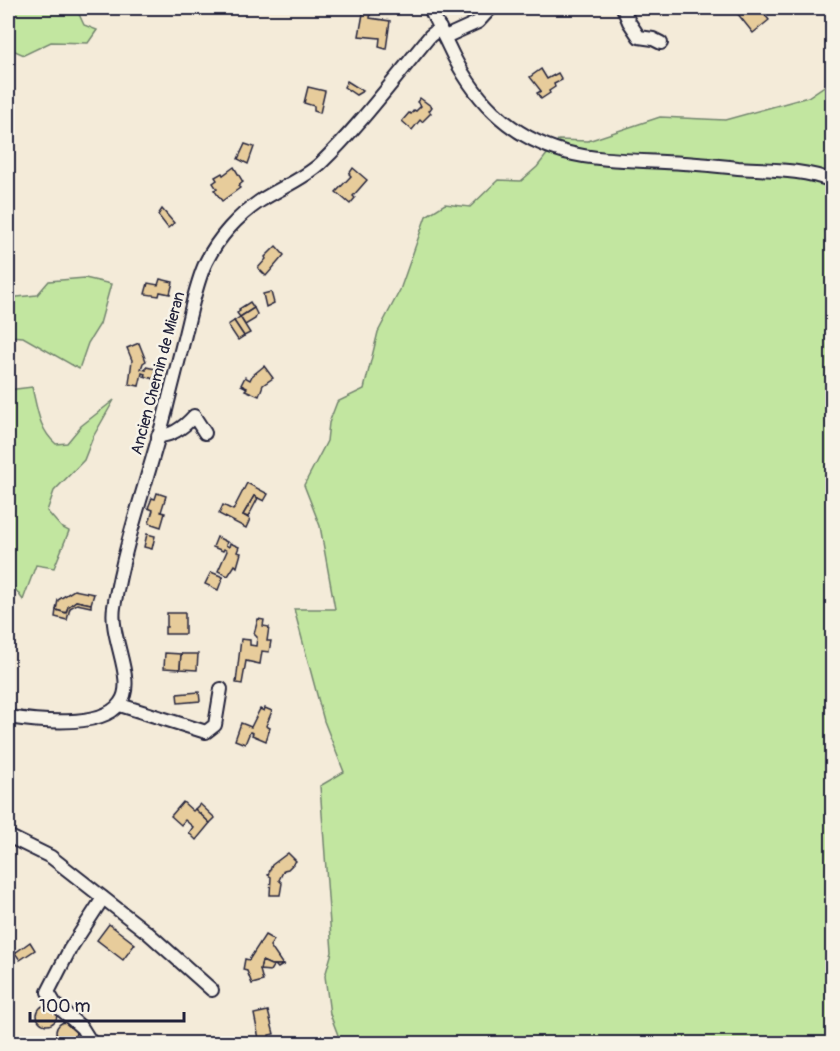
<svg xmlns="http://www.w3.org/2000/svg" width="840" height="1051" font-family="Pangolin,sans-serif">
	<rect width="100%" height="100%" fill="#f4ebd9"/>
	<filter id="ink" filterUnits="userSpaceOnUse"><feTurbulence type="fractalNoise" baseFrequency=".0167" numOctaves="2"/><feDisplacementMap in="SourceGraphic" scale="12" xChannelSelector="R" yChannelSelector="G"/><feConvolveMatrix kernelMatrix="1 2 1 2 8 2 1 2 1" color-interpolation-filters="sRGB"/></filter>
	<g filter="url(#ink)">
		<g fill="#c2e6a0" stroke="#72846e" stroke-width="1.5">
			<path d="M8,8H73L77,10L84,25L97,30L88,43L51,42L24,55L8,48Z"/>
			<path d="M832,81V1043H341L330,1014L325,976L332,952L320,786L344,772L324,721L294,609H335L320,526L304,485L327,441L329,423L337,402L364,389L378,332L400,290L426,216L445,204L470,207L498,180L521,181L537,167L558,140L588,141L660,117L725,120L808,97Z"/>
			<path d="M85,278L111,284L100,324L88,343L79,369L23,337L8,336V302L17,297L37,295L49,281Z"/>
			<path d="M32,387C37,408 39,430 56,444L67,443L81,426L114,400L93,437L84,460L54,491L47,511L61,527L69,531L54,568L36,565L23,600L8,579V390Z"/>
		</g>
		<g fill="#e7cc9b" stroke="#22223b" stroke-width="1.5">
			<path d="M364,8H371L370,18L390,21L386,49L379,47L380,38L359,36Z"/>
			<path d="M733,8H765L761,10L769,20L753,33Z"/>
			<path d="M541,69L547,79L558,73L562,80L554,84L555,87L549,91L550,93L541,99L537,93L541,91L530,77Z"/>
			<path d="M347,81L363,91L356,95L344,87Z"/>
			<path d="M308,87L325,91L320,113L314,111V106L304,103Z"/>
			<path d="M420,98L432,107L429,111L431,113L422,122L420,120L412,130L402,121L409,113L411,114L414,110L416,111L421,106L417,102Z"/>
			<path d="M245,144L254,147L248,164L238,159Z"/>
			<path d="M234,167L243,182L238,186L240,188L222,201L214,190L217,189L213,183L217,180L215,177L222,173L223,175Z"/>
			<path d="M353,168L367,180L353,196L355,198L350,204L336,192L351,176L349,174Z"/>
			<path d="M162,209L174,223L168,228L158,215Z"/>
			<path d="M276,246L284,255L266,276L258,268L266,259L265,257Z"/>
			<path d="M160,279L173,282L170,294L160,292L159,296L145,294L148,283L158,285Z"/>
			<path d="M271,292L274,303L266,307L263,294Z"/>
			<path d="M250,302L254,308L240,317L237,313L240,311L239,309Z"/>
			<path d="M254,308L257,314L255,319L245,325L240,317Z"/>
			<path d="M240,317L250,333L244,336L234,321Z"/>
			<path d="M234,321L244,336L238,340L228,325Z"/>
			<path d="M139,343L146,361L143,363L141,369L146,370V367L156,369L154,379L144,376L145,374L142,373L139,386L129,384L132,360L127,348Z"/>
			<path d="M264,366L273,378L263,385L259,396L245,390L247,388L241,385L245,377L250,380L252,376Z"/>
			<path d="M247,483L268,494L264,501L254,496L243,515L250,519L246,528L219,514L223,505L233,510Z"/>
			<path d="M157,493L166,496L161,512L165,513L161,527L149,523L153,510L148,508L152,498L155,499Z"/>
			<path d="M254,496L258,498L248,517L243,515Z"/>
			<path d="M147,534L155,536L152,549L144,547Z"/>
			<path d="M217,537L227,542L226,545L229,547L230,543L239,547L237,552L241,553L237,567L235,565L228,576L218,571L227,551L224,549L223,551L213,547Z"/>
			<path d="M211,572L223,577L218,590L205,584Z"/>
			<path d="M74,590L94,594L91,604L76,601L68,607L66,613L56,610L58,600Z"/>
			<path d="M76,601L91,604V607L77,604L70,608L67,620L55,617L56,610L66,613L68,607Z"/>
			<path d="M167,613H185V634H165V627H167Z"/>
			<path d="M258,619L264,620L263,626L269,627L267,641H271L269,652L262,651L260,664L246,661L242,684L236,683L241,639L250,640V645L256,646L257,637L254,634Z"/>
			<path d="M165,653L181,654L180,669L164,668Z"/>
			<path d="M181,654H198L197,670L180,669Z"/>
			<path d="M199,692L200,701L178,703L177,694Z"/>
			<path d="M265,708L272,711L266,726L270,728L266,741L252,735L253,733L250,732L245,744L235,740L241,723L251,727L260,709L264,711Z"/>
			<path d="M183,802L193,811L195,809L210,823L196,840L189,833L193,827L185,820L181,825L171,816Z"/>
			<path d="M200,804L215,818L210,823L195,809Z"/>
			<path d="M288,853L296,861L288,869L284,870L279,880L282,883L280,895H270L271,877L268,875L272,865Z"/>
			<path d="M109,924L135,944L123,960L97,940Z"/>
			<path d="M265,935L274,940L270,946L283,965H271L262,961L260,970L263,981L252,984L247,971L243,970L245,959L249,960Z"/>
			<path d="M30,942L35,950L20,960L15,953Z"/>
			<path d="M262,961L271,965H283L278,968L275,965L273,966L270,971L260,970Z"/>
			<circle cx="47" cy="1015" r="10"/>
			<path d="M268,1011L274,1034L269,1035L270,1044H260L254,1014Z"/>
			<circle cx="66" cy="1032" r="10"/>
		</g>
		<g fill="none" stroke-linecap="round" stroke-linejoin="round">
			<defs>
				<g id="minor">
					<path d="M430,8C435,21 442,32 448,45C472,97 507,136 565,152C603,162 644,160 683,163C701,164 720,166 738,168C769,170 804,169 832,181"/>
					<path d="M623,8L629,22L639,37L653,39L661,43"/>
					<path d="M445,37L478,22L491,8"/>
					<path d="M158,436C173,436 185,426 194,416L205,433"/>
					<path d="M120,705L206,732L215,725L221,689"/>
					<path d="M8,717C35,721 102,729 120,703C137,681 109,638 114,607C125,540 149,476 166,410C173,381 181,352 188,322C193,302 197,281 206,262C218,238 238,216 260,201C280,188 304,179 321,163C361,124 395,78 430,36L440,28"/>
					<path d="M8,836L51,857L148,933L212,990"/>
					<path d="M92,1044L82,1028L55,1004L48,992L70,949L103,898"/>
				</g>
			</defs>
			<use href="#minor" stroke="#22223b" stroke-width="16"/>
			<use href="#minor" stroke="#f7f3e8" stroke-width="12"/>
		</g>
	</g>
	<g text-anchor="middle" stroke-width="5" stroke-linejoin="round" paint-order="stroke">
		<g font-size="16" fill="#22223b" stroke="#f7f3e8">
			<text transform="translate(157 373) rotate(-75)" y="6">Ancien Chemin de Mieran</text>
		</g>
	</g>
	<rect width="840" height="1051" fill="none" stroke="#f7f3e8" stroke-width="30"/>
	<rect x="15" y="15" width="810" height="1021" fill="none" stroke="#22223b" stroke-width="2" filter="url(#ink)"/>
	<path d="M30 1012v9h154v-9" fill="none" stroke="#22223b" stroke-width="3"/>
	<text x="39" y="1012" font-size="18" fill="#22223b" stroke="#f7f3e8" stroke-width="4.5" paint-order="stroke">100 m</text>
</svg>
